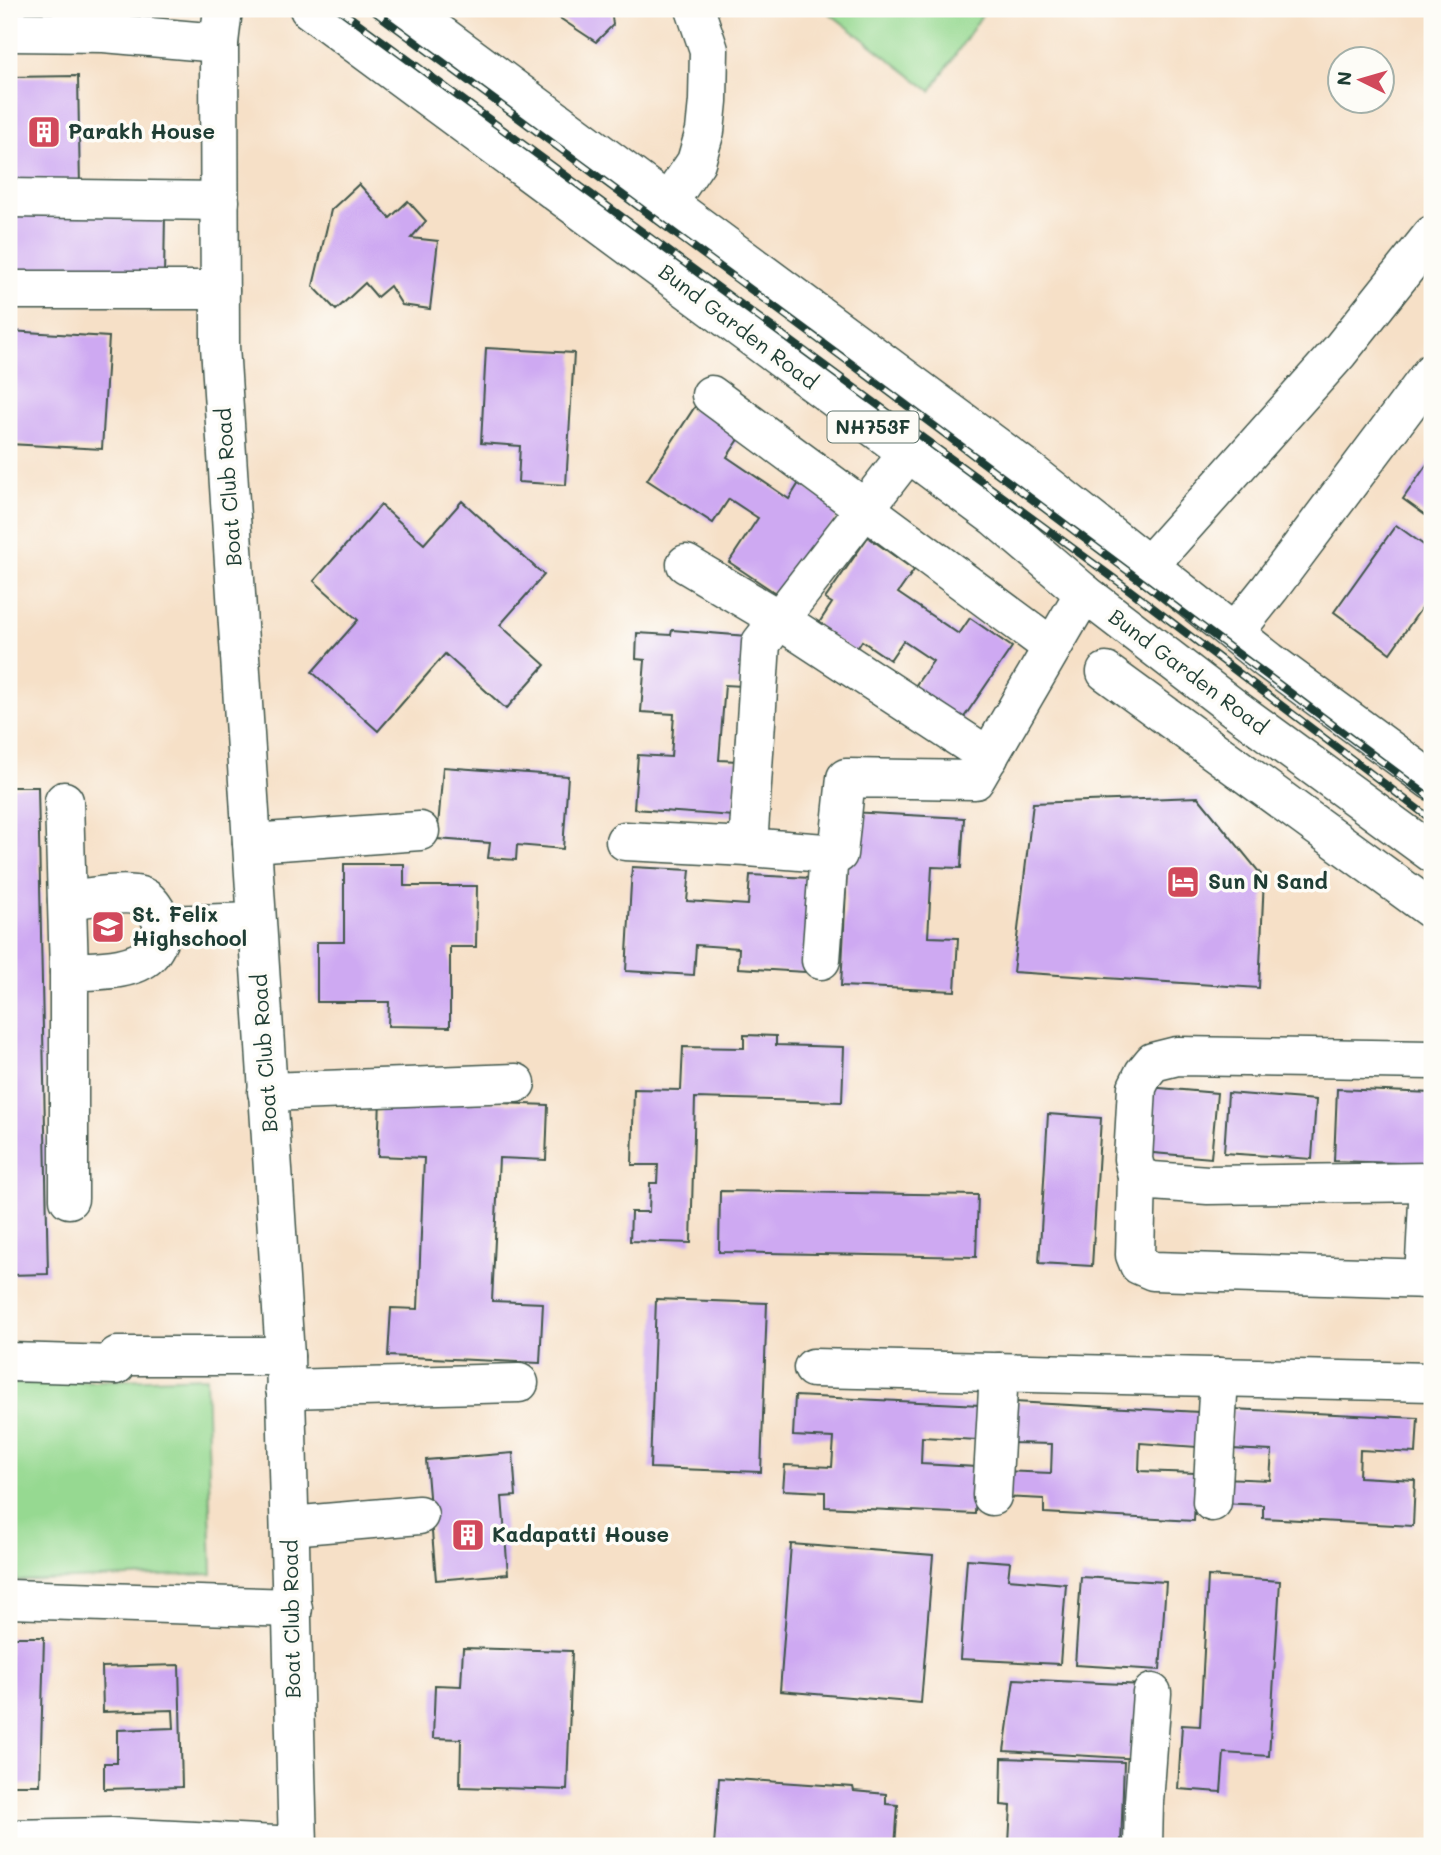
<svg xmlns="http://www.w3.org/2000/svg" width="1441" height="1855" font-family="Mali,sans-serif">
	<rect width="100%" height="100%" fill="#fdfcf7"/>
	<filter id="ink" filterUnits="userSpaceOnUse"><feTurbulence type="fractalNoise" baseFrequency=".0143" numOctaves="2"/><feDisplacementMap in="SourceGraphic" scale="14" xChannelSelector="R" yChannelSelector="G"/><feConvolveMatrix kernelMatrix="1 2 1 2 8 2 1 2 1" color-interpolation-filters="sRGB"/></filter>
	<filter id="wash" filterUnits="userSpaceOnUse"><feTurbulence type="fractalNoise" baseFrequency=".00686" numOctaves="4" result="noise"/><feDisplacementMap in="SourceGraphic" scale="28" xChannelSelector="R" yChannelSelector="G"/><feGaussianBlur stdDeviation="1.57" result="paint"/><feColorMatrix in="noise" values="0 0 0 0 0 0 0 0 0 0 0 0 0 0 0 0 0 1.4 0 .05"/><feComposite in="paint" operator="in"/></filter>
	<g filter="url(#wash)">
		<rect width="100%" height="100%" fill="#f6e0c7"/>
		<g fill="#96d991" stroke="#5a8b62" stroke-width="2">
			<path d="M824,9H986L931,91Z"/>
			<path d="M206,1377L212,1574L17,1581L9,1384Z"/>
		</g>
		<g id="blocks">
			<g fill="#cea9f2">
				<path d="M546,9H611L613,25L596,42Z"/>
				<path d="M78,76L80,188L9,189V77Z"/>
				<path d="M359,184L390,218L408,201L426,221L411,238L438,241L430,309L402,305L390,286L377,297L365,283L336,310L313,286L331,210Z"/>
				<path d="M9,210L165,212L164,278L9,276Z"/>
				<path d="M9,331L109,337L102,449L9,444Z"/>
				<path d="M486,348L574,353L566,485L518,482L520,446L481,443Z"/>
				<path d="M696,405L742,435L727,457L789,499L799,483L841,511L783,598L729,562L758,518L729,499L713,523L647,480Z"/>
				<path d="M1432,457V520L1403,499Z"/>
				<path d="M462,501L544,575L500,625L545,665L506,709L445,654L378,731L312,672L358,620L314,581L381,505L424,544Z"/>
				<path d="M1396,525L1432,551V593L1390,653L1334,612Z"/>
				<path d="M868,537L914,570L898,593L959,634L970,618L1012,647L958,726L910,693L933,661L903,641L890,660L862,641L855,652L817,626L832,603L825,599Z"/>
				<path d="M672,630L747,636L743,686L725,685L719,760L738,761L734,816L634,809L638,755L671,757L674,714L641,712L645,660L636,659L637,633L671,635Z"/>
				<path d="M443,767L568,776L563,849L517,845L516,860L488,858L490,843L437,839Z"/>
				<path d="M9,787H38L48,1274L9,1275Z"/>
				<path d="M1198,797L1264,878L1259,988L1013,972L1033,803Z"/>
				<path d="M850,812L964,818L961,868L932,867L928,937L958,938L955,991L841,986Z"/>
				<path d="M344,864H404V886H477L476,947H450V1027L388,1026L389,1002H317V942H344Z"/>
				<path d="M632,867L690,870L687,901L748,905L750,875L811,878L805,972L738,968L739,948L696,945L694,975L626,971Z"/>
				<path d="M744,1035L776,1036V1045L844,1047L842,1102L695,1098L691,1243L630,1241L631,1212H649L650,1183H657L658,1165H632L634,1089L681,1090L683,1047L744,1048Z"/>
				<path d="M1148,1087L1217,1093L1211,1158L1142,1152Z"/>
				<path d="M1337,1089L1432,1093V1164L1334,1161Z"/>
				<path d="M1228,1093L1316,1100L1312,1159L1224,1153Z"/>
				<path d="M380,1098L548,1105L546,1160L499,1158L492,1301L543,1303L540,1363L388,1356L391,1308L418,1309L424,1158L378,1156Z"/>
				<path d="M1048,1114L1101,1118L1092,1266L1039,1263Z"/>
				<path d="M720,1191L978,1195L976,1257L719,1252Z"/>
				<path d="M656,1299L767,1303L761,1472L650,1468Z"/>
				<path d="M795,1396L980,1405L978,1440L922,1437L921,1464L977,1467L975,1514L825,1507V1492L783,1490L785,1465L832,1467L834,1438L793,1436Z"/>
				<path d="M1014,1402L1199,1412L1197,1447L1140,1443L1139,1471L1196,1473L1194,1521L1044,1513V1499L1002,1497L1003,1471L1051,1473L1052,1444L1012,1443Z"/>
				<path d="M1233,1409L1418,1418L1416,1453L1360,1450L1359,1477L1415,1480L1413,1526L1263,1518V1505L1221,1503L1223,1478L1270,1480L1272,1451L1231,1449Z"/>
				<path d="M513,1453L516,1496L502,1497L508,1574L436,1580L426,1460Z"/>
				<path d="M791,1544L933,1555L921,1703L780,1691Z"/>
				<path d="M967,1559L1010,1562L1008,1579L1066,1584L1060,1664L960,1659Z"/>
				<path d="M1208,1576L1280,1581L1269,1756L1224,1753L1221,1792L1178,1789L1182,1725L1200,1726Z"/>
				<path d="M1081,1577L1166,1582L1160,1670L1075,1665Z"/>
				<path d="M9,1637H44L40,1785H9Z"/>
				<path d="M463,1648L572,1651L567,1790L460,1787L461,1739L433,1738L435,1685L461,1686Z"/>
				<path d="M179,1665L182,1787L104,1789V1763H117V1730L174,1728L173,1710L103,1712L102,1667Z"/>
				<path d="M1014,1679L1144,1685L1141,1759L1004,1751Z"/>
				<path d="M1002,1758L1124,1762L1121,1846L1009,1844L1011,1806L1001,1805Z"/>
				<path d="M719,1778L853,1787L854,1791L886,1794V1804L898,1805L895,1846H714Z"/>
			</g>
		</g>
	</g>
	<g filter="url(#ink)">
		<use href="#blocks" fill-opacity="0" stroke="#3f554a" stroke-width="2"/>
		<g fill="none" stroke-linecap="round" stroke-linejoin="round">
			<defs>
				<g id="minor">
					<path d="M223,9L219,43L220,346L285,1356L298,1846"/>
					<path d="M9,32L104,33L219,43"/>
					<path d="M9,198L220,201"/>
					<path d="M668,203L696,162L705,131L708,101L709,50L695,9"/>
					<path d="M9,290H220"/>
					<path d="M711,395L1052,647"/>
					<path d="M908,453L761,643L748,847L838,854L846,778L975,780L1084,593"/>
					<path d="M686,564L780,620L989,757"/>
					<path d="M1149,565L1339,352L1432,235"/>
					<path d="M1234,633L1270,588L1432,372"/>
					<path d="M1106,672L1432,910"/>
					<path d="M64,801L69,972"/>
					<path d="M625,841L748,847"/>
					<path d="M252,843L420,831"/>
					<path d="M67,900C83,898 125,891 140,896C152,899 158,915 164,925"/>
					<path d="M821,960L829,853"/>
					<path d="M1432,1060L1177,1056L1153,1062L1144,1073L1137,1087L1133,1159L1137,1176L1135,1255L1139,1265L1153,1271L1432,1279"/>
					<path d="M267,1092L516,1083"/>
					<path d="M1137,1176L1152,1181L1208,1185L1432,1182"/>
					<path d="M69,1199V972C92,970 132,972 149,955C157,947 161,935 164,925L256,922"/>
					<path d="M1424,1279L1429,1183"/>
					<path d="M9,1362L116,1365"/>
					<path d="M116,1365L117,1356H285"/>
					<path d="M813,1368L1432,1382"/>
					<path d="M285,1389L519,1383"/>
					<path d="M992,1496L999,1372"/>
					<path d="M1212,1502L1219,1377"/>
					<path d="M290,1526L419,1515"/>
					<path d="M9,1599L293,1608"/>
					<path d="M9,1839L111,1837L298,1846"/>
					<path d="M1143,1846L1144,1802L1152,1693"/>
				</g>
				<g id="highway">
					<path d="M309,9L995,517L1084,593L1234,708L1432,853"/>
					<path d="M406,9L1028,470L1269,661L1432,781"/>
				</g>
			</defs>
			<use href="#minor" stroke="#3f554a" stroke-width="41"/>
			<use href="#highway" stroke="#3f554a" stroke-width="41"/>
			<use href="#minor" stroke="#fff" stroke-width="38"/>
			<use href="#highway" stroke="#fff" stroke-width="38"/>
			<defs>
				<g id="rail">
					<path d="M339,9L1127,588L1432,820"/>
					<path d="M371,9L849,362L1432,799"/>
				</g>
			</defs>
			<use href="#rail" stroke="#1f3d34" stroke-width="8"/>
			<use href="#rail" stroke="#fdfcf7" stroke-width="5" stroke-dasharray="16" stroke-linecap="butt"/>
		</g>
	</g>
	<defs>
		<symbol id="building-square" viewBox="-11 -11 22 22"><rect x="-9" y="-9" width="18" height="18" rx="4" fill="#d1495b" stroke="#fdfcf7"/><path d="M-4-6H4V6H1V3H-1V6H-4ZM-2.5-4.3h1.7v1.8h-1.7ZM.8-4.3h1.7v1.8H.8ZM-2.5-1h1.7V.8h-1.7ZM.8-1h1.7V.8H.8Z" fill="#fff"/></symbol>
		<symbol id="hotel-square" viewBox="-11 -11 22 22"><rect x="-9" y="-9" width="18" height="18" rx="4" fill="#d1495b" stroke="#fdfcf7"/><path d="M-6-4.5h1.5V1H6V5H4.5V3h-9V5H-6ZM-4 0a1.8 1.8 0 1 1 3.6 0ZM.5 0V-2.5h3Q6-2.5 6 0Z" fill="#fff"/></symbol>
		<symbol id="school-square" viewBox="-11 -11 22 22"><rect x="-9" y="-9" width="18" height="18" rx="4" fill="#d1495b" stroke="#fdfcf7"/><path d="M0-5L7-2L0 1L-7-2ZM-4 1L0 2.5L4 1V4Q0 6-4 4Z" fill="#fff"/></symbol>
	</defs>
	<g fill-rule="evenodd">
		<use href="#building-square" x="25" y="113" width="38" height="38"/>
		<use href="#hotel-square" x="1164" y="863" width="38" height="38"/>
		<use href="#school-square" x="89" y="908" width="38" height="38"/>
		<use href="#building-square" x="449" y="1516" width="38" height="38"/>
	</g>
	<g text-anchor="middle" stroke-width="7" stroke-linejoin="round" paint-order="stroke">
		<rect fill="#fdfcf7" stroke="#62766e" stroke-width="2" x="827.5" y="411.5" width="91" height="31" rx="5"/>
		<g font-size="19" font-weight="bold" fill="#1f3d34">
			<text x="873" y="434">NH753F</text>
		</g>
		<g font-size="21" font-weight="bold" fill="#1f3d34" stroke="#fdfcf7" text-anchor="start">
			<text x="68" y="139">Parakh House</text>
			<text x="1208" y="889">Sun N Sand</text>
			<text x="132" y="922">St. Felix<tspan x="132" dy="24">Highschool</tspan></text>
			<text x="492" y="1542">Kadapatti House</text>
		</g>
		<g font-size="21" fill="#1f3d34" stroke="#fdfcf7">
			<text transform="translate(738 327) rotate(37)" y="7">Bund Garden Road</text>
			<text transform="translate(229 487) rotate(-94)" y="7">Boat Club Road</text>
			<text transform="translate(1188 672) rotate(37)" y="7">Bund Garden Road</text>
			<text transform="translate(265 1053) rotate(-94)" y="7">Boat Club Road</text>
			<text transform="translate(292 1619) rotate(-91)" y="7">Boat Club Road</text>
		</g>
	</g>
	<rect width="1441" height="1855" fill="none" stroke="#fdfcf7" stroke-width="35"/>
	<g transform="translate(1361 80) rotate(275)"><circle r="33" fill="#fdfcf7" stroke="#a4b0a9" stroke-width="2"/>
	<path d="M0-5L12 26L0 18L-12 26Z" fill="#d1495b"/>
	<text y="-10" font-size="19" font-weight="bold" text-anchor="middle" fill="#1f3d34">N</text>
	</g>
</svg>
